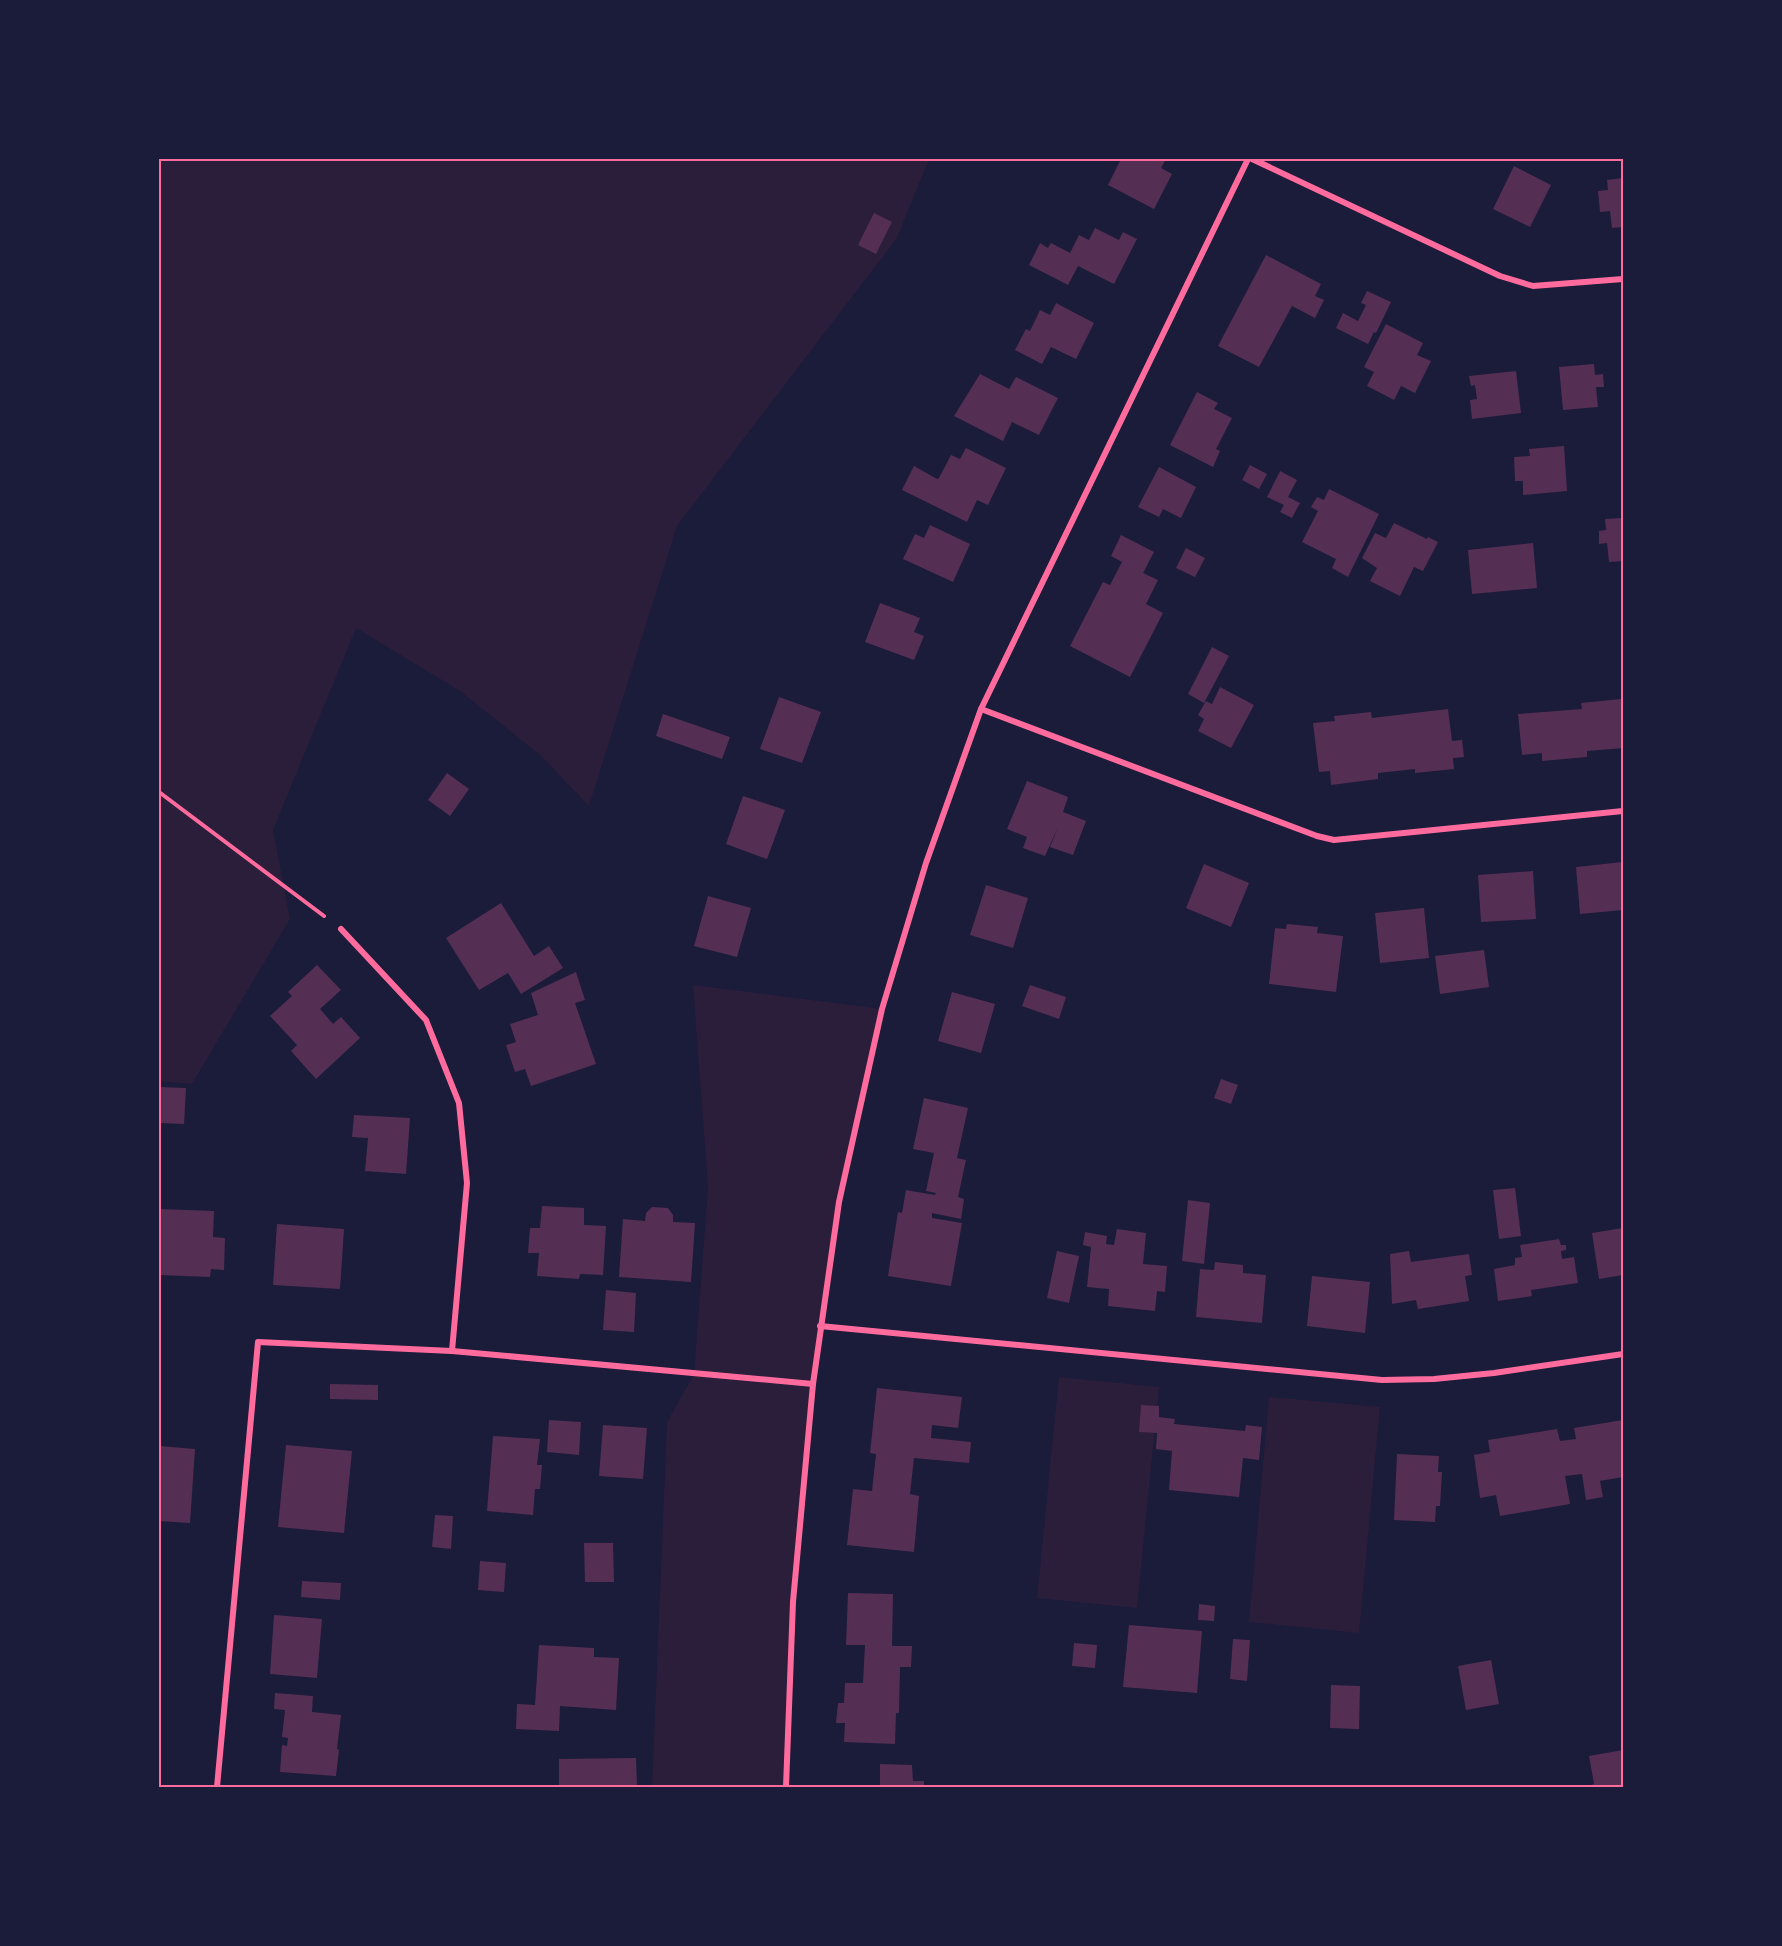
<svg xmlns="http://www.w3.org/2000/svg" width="1782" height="1946" font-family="Inter,sans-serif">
	<rect width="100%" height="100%" fill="#1b1b3a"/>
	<g fill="#2a1e3b">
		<path d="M159,159H929L897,238L677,526L589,806L540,755L460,691L356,628L273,830L290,919L192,1084L159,1081Z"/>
		<path d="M693,985L882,1009L839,1202L820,1326L793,1602L786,1787H652L667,1422L694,1374L708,1187Z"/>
		<path d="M1059,1377L1159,1387L1137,1608L1037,1598Z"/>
		<path d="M1269,1397L1380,1407L1359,1633L1249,1622Z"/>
	</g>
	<g fill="#542f53">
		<path d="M1121,159H1166L1161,168L1172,174L1154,209L1108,185Z"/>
		<path d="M1514,166L1551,185L1530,227L1493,209Z"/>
		<path d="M1623,178V227L1612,228L1610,211L1600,212L1598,191L1608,190L1607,180Z"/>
		<path d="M874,213L892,222L876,254L858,245Z"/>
		<path d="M1095,228L1119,240L1123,232L1137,239L1114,284L1078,266L1068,285L1029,265L1040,243L1048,248L1051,243L1070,253L1079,235L1089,240Z"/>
		<path d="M1266,255L1321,284L1315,296L1324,300L1315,318L1292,306L1259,367L1218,346Z"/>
		<path d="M1367,291L1391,302L1376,333L1374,332L1368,344L1336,328L1343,313L1358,321L1366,305L1361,303Z"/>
		<path d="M1056,303L1094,323L1076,359L1051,347L1042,364L1015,350L1026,329L1030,331L1040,310L1050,315Z"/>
		<path d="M1386,324L1423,343L1417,355L1431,361L1415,393L1401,386L1394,400L1367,386L1374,372L1364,367Z"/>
		<path d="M1594,364L1595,375L1603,374L1604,387H1596L1598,407L1563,410L1559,367Z"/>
		<path d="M1516,371L1521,413L1472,419L1470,400L1477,399L1475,385L1471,386L1469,376Z"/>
		<path d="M980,374L1009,389L1016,377L1058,398L1039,435L1012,422L1003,441L954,416Z"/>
		<path d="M1197,392L1218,403L1214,409L1232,418L1216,449L1220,451L1213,467L1170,445Z"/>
		<path d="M1564,446L1567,491L1523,495V481H1515L1514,457L1530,456L1529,449Z"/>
		<path d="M966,448L1006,468L988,505L977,500L967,522L902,490L914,466L937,479L939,478L951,455L960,459Z"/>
		<path d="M1250,465L1267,474L1259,489L1242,480Z"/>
		<path d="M1159,467L1196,487L1181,518L1163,509L1159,517L1138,507Z"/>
		<path d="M1280,471L1297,480L1288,497L1300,503L1292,518L1280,512L1284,505L1267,497Z"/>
		<path d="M1329,489L1379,514L1348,577L1332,568L1336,559L1302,542L1318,511L1311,507L1317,497L1324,500Z"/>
		<path d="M1623,518V561L1609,562L1607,543L1599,544V531L1606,530L1605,519Z"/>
		<path d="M1394,523L1427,539L1428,537L1438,542L1423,571L1414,567L1400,596L1370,581L1377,568L1362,558L1375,533L1386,538Z"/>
		<path d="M930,525L970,544L953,582L903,559L915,534L924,538Z"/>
		<path d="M1121,535L1154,552L1143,573L1158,580L1146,604L1163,613L1130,677L1070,646L1103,582L1110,585L1122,562L1111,556Z"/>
		<path d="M1533,543L1537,588L1472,594L1468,550Z"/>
		<path d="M1186,548L1205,558L1195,577L1176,568Z"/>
		<path d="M880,603L920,618L914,632L924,636L914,660L865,642Z"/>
		<path d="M1212,647L1229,656L1204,703L1188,694Z"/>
		<path d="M1220,687L1254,705L1231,748L1198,731L1204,719L1198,715L1206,701L1212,704Z"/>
		<path d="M779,697L821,712L802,763L760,749Z"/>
		<path d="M1621,699L1623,704V748L1587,751V757L1542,761V753L1522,755L1518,714L1582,709L1581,703Z"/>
		<path d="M1448,709L1452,741L1462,740L1464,757L1453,758L1454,769L1415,773V769L1378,773V779L1331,785L1330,771L1319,772L1313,723L1335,721L1334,716L1371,712L1372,718Z"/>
		<path d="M663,714L730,737L722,759L656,736Z"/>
		<path d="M447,773L469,789L450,816L428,800Z"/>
		<path d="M1027,781L1068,797L1063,812L1086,821L1073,855L1050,847L1058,827L1045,856L1023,848L1027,837L1007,829Z"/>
		<path d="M743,796L785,810L767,859L726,844Z"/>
		<path d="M1623,862V910L1580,914L1576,867Z"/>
		<path d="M1204,864L1249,883L1231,927L1186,908Z"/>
		<path d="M1533,871L1536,919L1481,922L1478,875Z"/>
		<path d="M986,885L1028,898L1013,948L970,935Z"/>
		<path d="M708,896L751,908L737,957L694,946Z"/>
		<path d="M501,903L534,956L549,946L563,968L521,994L508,973L479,990L446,938Z"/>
		<path d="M1424,908L1429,958L1380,963L1375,913Z"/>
		<path d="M1287,924L1318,927L1317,933L1343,936L1336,992L1269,984L1275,928L1286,929Z"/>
		<path d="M1484,950L1489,987L1440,994L1435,956Z"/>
		<path d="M317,965L341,990L320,1009L333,1024L341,1017L360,1038L316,1079L291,1051L297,1045L270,1016L292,996L288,992Z"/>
		<path d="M576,972L585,1000L575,1003L596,1064L531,1086L525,1069L515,1072L506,1045L516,1042L510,1024L538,1015L531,993Z"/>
		<path d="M1030,985L1066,997L1059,1019L1022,1006Z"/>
		<path d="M952,992L995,1004L981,1053L938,1041Z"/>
		<path d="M1221,1079L1238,1085L1231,1104L1214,1098Z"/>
		<path d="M159,1087L186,1088L184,1124L159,1123Z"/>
		<path d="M924,1098L968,1108L957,1158L966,1160L958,1197L964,1199L961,1219L932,1213V1218L962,1223L951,1286L888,1276L898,1212L902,1213L906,1190L935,1195L936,1193L926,1191L934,1153L913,1149Z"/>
		<path d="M354,1115L410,1118L406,1174L365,1171L368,1138L352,1137Z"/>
		<path d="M1515,1188L1521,1236L1499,1239L1493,1190Z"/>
		<path d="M1188,1200L1210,1203L1204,1264L1182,1261Z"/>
		<path d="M542,1206L584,1208V1225L606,1226L603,1275L580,1274L579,1279L537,1276L539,1253H528L530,1228H540Z"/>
		<path d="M652,1207L668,1208L673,1215V1222L695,1223L691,1282L619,1277L623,1219L645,1221L646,1213Z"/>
		<path d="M159,1209L214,1211L213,1237L225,1238L224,1270L211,1269L210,1277L159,1275Z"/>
		<path d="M277,1224L344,1229L340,1289L273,1285Z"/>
		<path d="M1623,1228V1275L1599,1279L1592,1233Z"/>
		<path d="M1117,1229L1146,1233L1143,1264L1167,1266L1165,1292L1157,1291L1155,1311L1108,1306L1109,1289L1087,1287L1091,1247L1083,1245L1085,1232L1107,1236L1106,1244L1114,1245Z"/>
		<path d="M1559,1239L1561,1245H1566V1250L1561,1251L1562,1259L1574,1257L1578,1283L1531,1290L1532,1296L1498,1301L1494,1269L1515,1265V1258L1522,1257L1520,1245Z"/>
		<path d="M1057,1251L1079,1256L1069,1303L1047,1298Z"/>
		<path d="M1409,1251L1411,1262L1469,1254L1472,1275L1465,1276L1469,1301L1418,1309L1416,1300L1392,1304L1390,1254Z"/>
		<path d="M1215,1262L1243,1265V1273L1266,1275L1262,1323L1196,1317L1200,1269L1214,1270Z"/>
		<path d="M1312,1276L1370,1282L1365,1333L1307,1326Z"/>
		<path d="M606,1290L636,1293L634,1332L603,1330Z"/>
		<path d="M330,1384L378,1385V1400L330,1399Z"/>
		<path d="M877,1388L962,1397L958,1428L932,1425L931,1438L971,1442L969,1463L914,1458L910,1494L919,1496L914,1552L847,1545L853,1489L872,1491L876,1454L870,1453Z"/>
		<path d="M1141,1405L1159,1406V1417L1175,1419L1174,1424L1245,1431L1246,1425L1262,1427L1259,1460L1243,1458L1239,1497L1169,1490L1172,1451L1156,1449L1157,1433L1139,1432Z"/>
		<path d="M549,1420L581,1422L579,1455L547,1452Z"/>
		<path d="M1623,1420V1477L1600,1481L1603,1497L1586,1500L1582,1474L1565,1476L1570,1504L1500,1516L1496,1495L1480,1498L1474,1455L1490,1452L1488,1440L1557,1429L1560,1441L1576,1439L1574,1428Z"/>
		<path d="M603,1425L647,1428L643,1479L599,1476Z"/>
		<path d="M493,1436L540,1439L537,1465H542L540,1489H535L533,1515L487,1511Z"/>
		<path d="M286,1445L352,1451L344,1533L278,1527Z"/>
		<path d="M159,1446L195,1449L190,1523L159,1521Z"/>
		<path d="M1397,1454L1439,1456L1438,1472H1442L1440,1506H1436L1435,1522L1394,1520Z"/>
		<path d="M435,1515L453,1516L451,1549L432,1547Z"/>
		<path d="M584,1543H613L614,1582H585Z"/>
		<path d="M480,1561L506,1563L504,1592L478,1590Z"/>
		<path d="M302,1581L341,1583L340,1600L301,1597Z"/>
		<path d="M848,1593L893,1594L892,1646H912L911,1667H900L899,1713H896L895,1744L844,1742L845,1723H836L838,1703H844L845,1683H863L865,1645H846Z"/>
		<path d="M1199,1604L1215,1606L1214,1621L1198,1620Z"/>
		<path d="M274,1615L322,1619L317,1678L270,1674Z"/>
		<path d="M1129,1625L1202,1631L1197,1693L1123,1687Z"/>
		<path d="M1233,1639L1250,1640L1247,1681L1230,1679Z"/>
		<path d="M1074,1643L1097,1645L1095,1668L1072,1666Z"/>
		<path d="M539,1645L594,1648V1657L619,1658L616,1710L560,1706L559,1731L516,1729L517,1704L535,1705Z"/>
		<path d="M1491,1660L1499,1704L1466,1710L1458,1666Z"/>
		<path d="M1331,1685L1360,1686L1359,1729L1330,1728Z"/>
		<path d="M275,1693L313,1696L312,1712L341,1715L337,1749L339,1750L336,1776L280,1772L282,1745L287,1746L288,1738L282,1737L285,1710L274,1709Z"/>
		<path d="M1623,1750V1787H1585L1594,1784L1589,1756Z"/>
		<path d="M636,1758L637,1787H559V1759Z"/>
		<path d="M880,1764L912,1765L913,1781H924V1787H880Z"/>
	</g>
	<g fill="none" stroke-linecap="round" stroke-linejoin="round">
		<path stroke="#ff6b9d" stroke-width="4" d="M159,792L324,916"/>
		<g stroke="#ff6b9d" stroke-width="6">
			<path d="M1252,159L1500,276L1533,286L1623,279"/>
			<path d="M981,709L1317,836L1334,840L1623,811"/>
			<path d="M341,929L426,1020L459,1103L467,1183L452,1351"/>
			<path d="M820,1326L1382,1380L1434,1379L1494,1373L1623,1354"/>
			<path d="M217,1787L258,1342L452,1351L813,1384"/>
			<path d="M786,1787L793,1602L813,1384L839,1202L882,1009L926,863L981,709L1248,159"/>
		</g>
	</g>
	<rect width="1782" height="1946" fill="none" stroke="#1b1b3a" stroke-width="321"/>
	<rect x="160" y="160" width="1462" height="1626" fill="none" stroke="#ff6b9d" stroke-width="2"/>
</svg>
